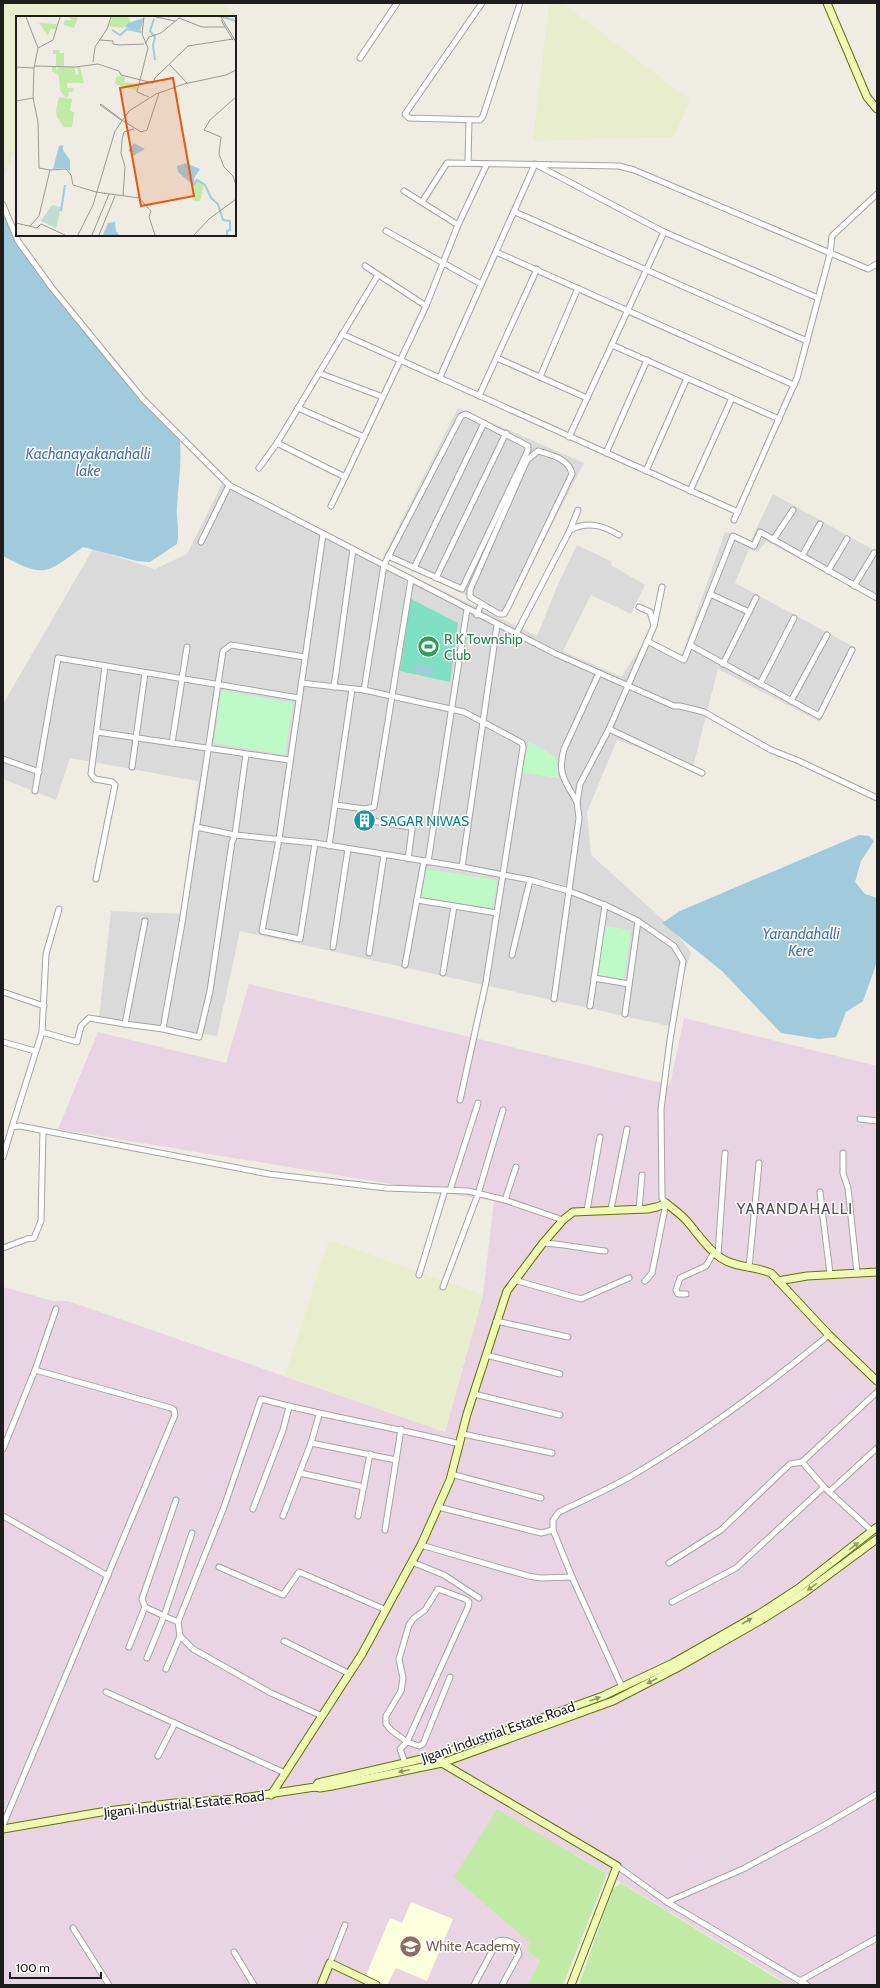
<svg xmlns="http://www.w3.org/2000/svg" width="880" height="1988" font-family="Cabin,sans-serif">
	<rect width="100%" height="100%" fill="#eeece3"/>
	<g fill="#dbdada">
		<path d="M458,408L584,463L506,614L383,557Z"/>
		<path d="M222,484L537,636L559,582L577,545L606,559L612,562L611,565L645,585L631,614L591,595L563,651L621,677L646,639L682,654L725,532L751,540L773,494L877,552V601L766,541L758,552L749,549L735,583L856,648L820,722L718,669L693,767L617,740L587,812L591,855L671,927L691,952L669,1026L240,931L217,1036L99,1018L111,911L181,914L198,781L70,758L56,800L3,779V704L93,549L155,569L187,554Z"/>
	</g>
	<path fill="#e8d4e2" d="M249,984L670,1085L684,1018L877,1066V1985H790L574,1854L540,1961L527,1985H3V1287L53,1301H68L445,1432L483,1295L494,1201L58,1129L98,1032L226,1063Z"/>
	<path fill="#fcffdb" d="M411,1902L453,1919L427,1981L396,1968L387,1985H386L366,1975L390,1918L402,1923Z"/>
	<g fill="#e8eecd">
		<path d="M3,3H222L237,15L235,18L17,17V145L4,177Z"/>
		<path d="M549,3H562L690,100L674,137L533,141Z"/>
		<path d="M329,1240L483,1295L445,1432L285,1376Z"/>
	</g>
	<g fill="#c2eaa7">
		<path d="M497,1809L607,1874L563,1985H527L540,1961L527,1950L530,1943L454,1877Z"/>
		<path d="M621,1883L774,1977L790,1985H579L612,1890Z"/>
	</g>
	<g fill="#befac8">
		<path d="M221,690L293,703L285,755L214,743Z"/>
		<path d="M529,741L556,757L559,778L522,773Z"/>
		<path d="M426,869L497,880L493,908L421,897Z"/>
		<path d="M604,926L631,930L624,979L597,975Z"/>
	</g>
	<path fill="#7fdfc3" d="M411,599L458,623L450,682L400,671Z"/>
	<g fill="#a2cadd">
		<path d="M3,207L22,246L131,386L179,436C183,459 178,483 177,507C176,520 180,530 177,544L150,562L137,561L83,547C46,573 46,579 3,556Z"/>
		<path d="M415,664L433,667L432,675L414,672Z"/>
		<path d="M859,835L869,836L874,841L861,861L855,882L865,894L877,898V962L863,1001L846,1012L836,1037L819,1039L781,1033L722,971L662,923L680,911Z"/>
	</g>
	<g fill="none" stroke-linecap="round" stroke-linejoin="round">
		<defs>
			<g id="street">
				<path d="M482,3L405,114L409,118L480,120L483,116L520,3"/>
				<path d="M360,58L397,3"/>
				<path d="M468,163L469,120"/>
				<path d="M404,191L458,225"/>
				<path d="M422,202L447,163L619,166L634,170L868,269L877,264"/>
				<path d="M3,205L18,241L52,288L142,398L229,485L556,654L674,706H680L704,712L771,750L799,761L877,798"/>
				<path d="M515,212L807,341"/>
				<path d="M386,231L481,284"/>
				<path d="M496,252L794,385"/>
				<path d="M365,266L426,306"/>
				<path d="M342,334L738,512"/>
				<path d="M612,345L779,419"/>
				<path d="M497,358L587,398"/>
				<path d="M319,373L383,397"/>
				<path d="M440,377L535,164L664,232L818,298"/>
				<path d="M540,377L578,288"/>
				<path d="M479,396L537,269"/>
				<path d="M298,408L364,437"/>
				<path d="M569,437L664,232"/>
				<path d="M277,443L345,477L331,506"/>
				<path d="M538,451C552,455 569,459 572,474L508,607L504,614H499L470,597V590L527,460Z"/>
				<path d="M606,453L647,360"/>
				<path d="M259,468L277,443L378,275"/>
				<path d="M646,471L687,378"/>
				<path d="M345,477L426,306L458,225L487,164"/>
				<path d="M690,491L732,398"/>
				<path d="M734,520L797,378L830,254L832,236L877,194"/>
				<path d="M570,530L578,510"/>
				<path d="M773,540L793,510"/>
				<path d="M201,542L229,485"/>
				<path d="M802,556L820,524"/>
				<path d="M414,568L484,423"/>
				<path d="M828,571L847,539"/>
				<path d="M436,578L506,433"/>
				<path d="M854,586L874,553"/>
				<path d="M710,594L749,612"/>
				<path d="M639,607L650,612L654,625"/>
				<path d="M477,615L481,604"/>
				<path d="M516,634L570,530C587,521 602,525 619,535"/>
				<path d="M647,641L684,660L733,536L754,546L760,532L877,598"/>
				<path d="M690,645L819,716L852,650"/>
				<path d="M723,664L756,598"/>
				<path d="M301,683L364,690L464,712L522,743L523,747L486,982L460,1100"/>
				<path d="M760,684L794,618"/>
				<path d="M334,687L353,549"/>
				<path d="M364,690L384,565L387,559L460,418L461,416L466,414L528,446V450L462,589L388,556"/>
				<path d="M791,701L827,635"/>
				<path d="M609,729L702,773"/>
				<path d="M97,732L289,760"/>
				<path d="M172,743L187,647"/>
				<path d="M3,759L39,772"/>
				<path d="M132,767L145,673"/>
				<path d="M35,791L58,658L299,698"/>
				<path d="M577,802C565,781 557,774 564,749L599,673"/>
				<path d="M336,805L365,809L374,807L411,579"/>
				<path d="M372,821L410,827L412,829L408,859"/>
				<path d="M196,827L235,835L315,843L462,867L530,880L569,891L605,905L638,921L674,946L683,961L670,1040L661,1109L662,1198L666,1203L652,1273L645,1281"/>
				<path d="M315,843L300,939L262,931L279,839L323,534"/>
				<path d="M329,846L352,689"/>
				<path d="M428,862L467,609"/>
				<path d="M462,867L497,625"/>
				<path d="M96,879L115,785L112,782L95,779L91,774L105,666"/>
				<path d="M417,900L454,906L443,973"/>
				<path d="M454,906L497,913"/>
				<path d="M145,921L125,1024L163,1029L199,1037L210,991L232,842L235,835L246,754"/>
				<path d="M333,947L348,849"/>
				<path d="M369,953L384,855"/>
				<path d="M512,955L530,880"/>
				<path d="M405,965L424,861"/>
				<path d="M594,978L629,984"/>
				<path d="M3,992L44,1006"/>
				<path d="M554,999L579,818L577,802L580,784L609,729L654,626L662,587"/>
				<path d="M590,1006L605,905"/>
				<path d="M625,1014L638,921"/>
				<path d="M163,1029L182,923L223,651L231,645L305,657"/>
				<path d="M42,1032L46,954L59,909"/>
				<path d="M3,1042L35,1051"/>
				<path d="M860,1119L877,1121"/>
				<path d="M12,1127L42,1032L77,1042L81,1026L89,1018L125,1024"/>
				<path d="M843,1153V1173L848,1188L857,1273"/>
				<path d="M3,1157L12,1127L20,1126L269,1174L386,1188L468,1191L505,1200L563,1220"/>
				<path d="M450,1190L478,1103"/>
				<path d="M820,1192L830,1274"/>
				<path d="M505,1200L516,1167"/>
				<path d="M611,1209L627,1129"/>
				<path d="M639,1209L642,1175"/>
				<path d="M587,1210L600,1137"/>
				<path d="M543,1243C564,1244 584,1249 605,1251"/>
				<path d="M3,1248L27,1239L34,1238L41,1221L43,1131"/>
				<path d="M718,1255L725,1153"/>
				<path d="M749,1268L759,1163"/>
				<path d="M419,1275L445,1190"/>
				<path d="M514,1280L581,1299L629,1278"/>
				<path d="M443,1287L478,1194L503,1110"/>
				<path d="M686,1294H678L676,1290L680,1278L706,1266L714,1252"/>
				<path d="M496,1321L568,1337"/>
				<path d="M486,1355L560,1374"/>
				<path d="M474,1394L560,1415"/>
				<path d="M463,1434L552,1453"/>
				<path d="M311,1443L396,1460"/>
				<path d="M3,1449L35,1370L56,1309"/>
				<path d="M802,1462L824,1487L872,1531"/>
				<path d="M300,1473L364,1487"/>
				<path d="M451,1474L541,1498"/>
				<path d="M829,1492L877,1448"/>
				<path d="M438,1507L541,1533L553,1530"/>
				<path d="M253,1509L283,1430L289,1407"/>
				<path d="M3,1516L108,1576"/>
				<path d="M283,1516L311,1443L319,1415"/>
				<path d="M358,1516L370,1454"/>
				<path d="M385,1530L401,1429"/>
				<path d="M421,1545L528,1576L541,1578L572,1577"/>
				<path d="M412,1562L444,1575L479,1598"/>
				<path d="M669,1563L721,1530L790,1464L802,1462L877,1392"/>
				<path d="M219,1567L283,1595L299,1572L386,1610"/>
				<path d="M672,1602L736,1568L824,1487"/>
				<path d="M178,1622L164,1616L192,1533"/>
				<path d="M284,1641L350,1674"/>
				<path d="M129,1647L145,1607"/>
				<path d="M147,1658L164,1616L145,1607L142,1599L176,1500"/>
				<path d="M166,1669L180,1636"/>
				<path d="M622,1687L572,1577L553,1530V1520L559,1512C584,1500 609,1489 633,1475C702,1434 767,1386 829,1335"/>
				<path d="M106,1692L285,1773"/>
				<path d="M322,1716L271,1693L193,1649L180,1636L178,1622L224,1507L261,1399C327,1417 394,1427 460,1444"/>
				<path d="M158,1756L175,1723"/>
				<path d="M405,1763L400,1749L407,1742L391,1730L386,1724V1716L401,1691L403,1678L399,1659L409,1625L413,1619L425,1610L438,1589L465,1599L469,1602L468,1607L407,1742L419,1746L423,1744L450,1677"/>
				<path d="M3,1825L175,1415L174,1410L171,1408L35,1370"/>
				<path d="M617,1866L667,1902L807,1985"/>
				<path d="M667,1902L743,1869L823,1826L877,1794"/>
				<path d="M73,1928L109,1985"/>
				<path d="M234,1952L254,1985"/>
				<path d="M330,1963L345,1925"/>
				<path d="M800,1981L877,1938"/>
				<path d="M474,1985L496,1944L498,1941C505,1939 510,1941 516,1945L519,1954L502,1985"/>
			</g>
			<g id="secondary">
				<path d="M827,3L867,97L877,109"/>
				<path d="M778,1281L807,1276L877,1272"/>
				<path d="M441,1760L442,1763L617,1866L571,1985"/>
				<path d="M315,1787L320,1788L332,1786L442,1763L613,1701L677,1668L763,1619L804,1593L877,1539"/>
				<path d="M271,1795L362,1654L421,1545L450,1480L467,1414L507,1291L543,1243L563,1220L573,1212L647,1209L657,1207L666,1203C672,1208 679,1213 685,1219C697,1232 706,1248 721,1258C736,1268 755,1266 771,1273L829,1335L877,1381"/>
				<path d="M3,1829L107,1811L175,1803L236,1799L315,1787L318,1783L439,1755L603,1696L673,1663L759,1614L799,1588L877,1527"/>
				<path d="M321,1985L330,1963L376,1985"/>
			</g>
		</defs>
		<use href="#street" stroke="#a4a4a4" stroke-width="7"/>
		<use href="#secondary" stroke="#5e7503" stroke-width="9"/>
		<use href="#street" stroke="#fff" stroke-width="5"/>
		<use href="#secondary" stroke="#f0fab5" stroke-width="7"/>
	</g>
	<defs><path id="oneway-solid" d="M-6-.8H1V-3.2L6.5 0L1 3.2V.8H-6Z"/></defs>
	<g fill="#919771">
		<use href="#oneway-solid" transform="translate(854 1546) rotate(-38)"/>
		<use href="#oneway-solid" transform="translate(812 1587) rotate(144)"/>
		<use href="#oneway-solid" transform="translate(747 1621) rotate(-30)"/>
		<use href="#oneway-solid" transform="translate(652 1681) rotate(153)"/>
		<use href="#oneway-solid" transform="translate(595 1699) rotate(-20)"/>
		<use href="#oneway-solid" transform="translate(404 1771) rotate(168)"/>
	</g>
	<defs>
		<symbol id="stadium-disc" viewBox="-11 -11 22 22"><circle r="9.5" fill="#2e9e5b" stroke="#fff"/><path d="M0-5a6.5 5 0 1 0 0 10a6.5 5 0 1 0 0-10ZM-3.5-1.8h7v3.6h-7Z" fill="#fff"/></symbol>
		<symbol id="building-disc" viewBox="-11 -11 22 22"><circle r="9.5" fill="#0f9aa8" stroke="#fff"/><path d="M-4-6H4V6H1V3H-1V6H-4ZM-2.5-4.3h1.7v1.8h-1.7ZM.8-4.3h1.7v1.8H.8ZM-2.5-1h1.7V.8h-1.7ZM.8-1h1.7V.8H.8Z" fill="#fff"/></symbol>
		<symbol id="school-disc" viewBox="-11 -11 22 22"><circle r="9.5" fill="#8d6e63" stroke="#fff"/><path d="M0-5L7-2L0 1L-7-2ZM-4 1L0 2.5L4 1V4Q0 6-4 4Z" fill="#fff"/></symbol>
	</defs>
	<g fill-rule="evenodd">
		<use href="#stadium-disc" x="416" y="634" width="25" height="25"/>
		<use href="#building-disc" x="352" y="808" width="25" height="25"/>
		<use href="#school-disc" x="398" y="1934" width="25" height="25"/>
	</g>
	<g text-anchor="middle" stroke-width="3" stroke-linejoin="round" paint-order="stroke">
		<g font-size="14" fill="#27864d" stroke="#fff" text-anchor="start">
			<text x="444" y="644">R K Township<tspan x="444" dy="16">Club</tspan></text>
		</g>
		<g font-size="14" fill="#0d838f" stroke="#fff" text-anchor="start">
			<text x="380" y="826">SAGAR NIWAS</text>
		</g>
		<g font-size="14" fill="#1d1d1d" stroke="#fff">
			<text transform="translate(498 1732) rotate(-19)" y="5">Jigani Industrial Estate Road</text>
			<text transform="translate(184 1804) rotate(-6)" y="5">Jigani Industrial Estate Road</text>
		</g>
		<g font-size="14" fill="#785e54" stroke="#fff" text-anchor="start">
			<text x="426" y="1951">White Academy</text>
		</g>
		<g font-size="15" font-style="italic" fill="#4872ad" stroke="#fff">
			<text x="88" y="459">Kachanayakanahalli<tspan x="88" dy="17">lake</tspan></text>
			<text x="801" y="939">Yarandahalli<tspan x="801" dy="17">Kere</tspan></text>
		</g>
		<g font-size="15" letter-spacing="1" fill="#505050" stroke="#fff">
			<text x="795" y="1214">YARANDAHALLI</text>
		</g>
	</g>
	<g transform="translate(16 16)">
		<rect width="220" height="220" fill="#eeece3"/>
		<path d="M53,1H62L58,12L48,9L49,4H56ZM96,1H112L115,6L107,12L93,10ZM23,7L41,8L40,13H34L32,20ZM37,34H43L44,37H48V50H40V38H37ZM36,51H40V54L43,51H58L60,59L63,58L61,51H64L68,67H51V72H58L57,76H53L52,81H49L44,74L43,60L36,55ZM105,60L109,61L108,69L109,66L122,68L121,75L99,68L100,61ZM43,81L56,83L54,95L58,96L56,111H48L41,101L40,94ZM180,162L188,170L184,185H177Z" fill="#c2eaa7"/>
		<path d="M36,189L45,191L40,212L25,205Z" fill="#bfddd2"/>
		<path d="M128,2L124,15L109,11L112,7ZM118,127L129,133L117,140V137L112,135ZM47,129V134L54,144V155L49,152L37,153L43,130ZM170,147L184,153L178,162L179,171L162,156L161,150ZM99,206L100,215L103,219H87L92,207Z" fill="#a2cadd"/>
		<path fill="none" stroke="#a2cadd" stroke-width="2" d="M207,1L220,5M138,3L134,15L139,21L137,29L139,44M96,14L104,19L111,13L125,16M178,169L181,164L189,169L195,182L202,188L207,204L214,205V214L211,215V219M45,195L49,169"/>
		<path fill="none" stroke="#9a9994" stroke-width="1" d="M10,1L22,32M128,1L126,18L132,32L121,76L133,81M140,1L159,5M205,1L220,26M205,4L217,24M84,24L97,25V28L103,29L128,28M129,28L133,21L145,17L163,2L186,11H209M77,46L79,31L91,13L95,1M154,49L171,67M18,50L60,51L82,48L103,55L105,59L137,67L139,62L172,30L217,23M0,51L18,52M220,81L194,104L188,114L205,121L203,138L208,151L217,160L220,169M0,85L17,82M84,89L85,88L106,104H105ZM106,104L125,116L131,114L143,77M34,154L50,153L55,159L57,169L80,176L123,182L135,195L133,201L139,219M107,180L109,151L105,137L106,124L108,116L118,113M0,207L21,212L25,208L49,219M14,210L23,200L34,154L23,152L22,106L17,82L18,52L22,32L37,24L44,1M62,219L77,189L99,115L113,95L140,78L168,68L210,59L220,54M76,219L93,178M83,219L99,180M178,219L193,203L220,183"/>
		<path fill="#e8590c" fill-opacity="0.15" stroke="#e8590c" stroke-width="2" d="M157,62L178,180L125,190L104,72Z"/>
		<rect width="220" height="220" fill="none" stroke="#1d1d1d" stroke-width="2"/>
	</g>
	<rect width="880" height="1988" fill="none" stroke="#1d1d1d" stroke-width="8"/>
	<path d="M10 1972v6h91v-6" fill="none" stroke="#1d1d1d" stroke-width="2"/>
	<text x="16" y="1972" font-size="12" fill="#1d1d1d" stroke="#ffffff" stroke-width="3" paint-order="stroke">100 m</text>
</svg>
